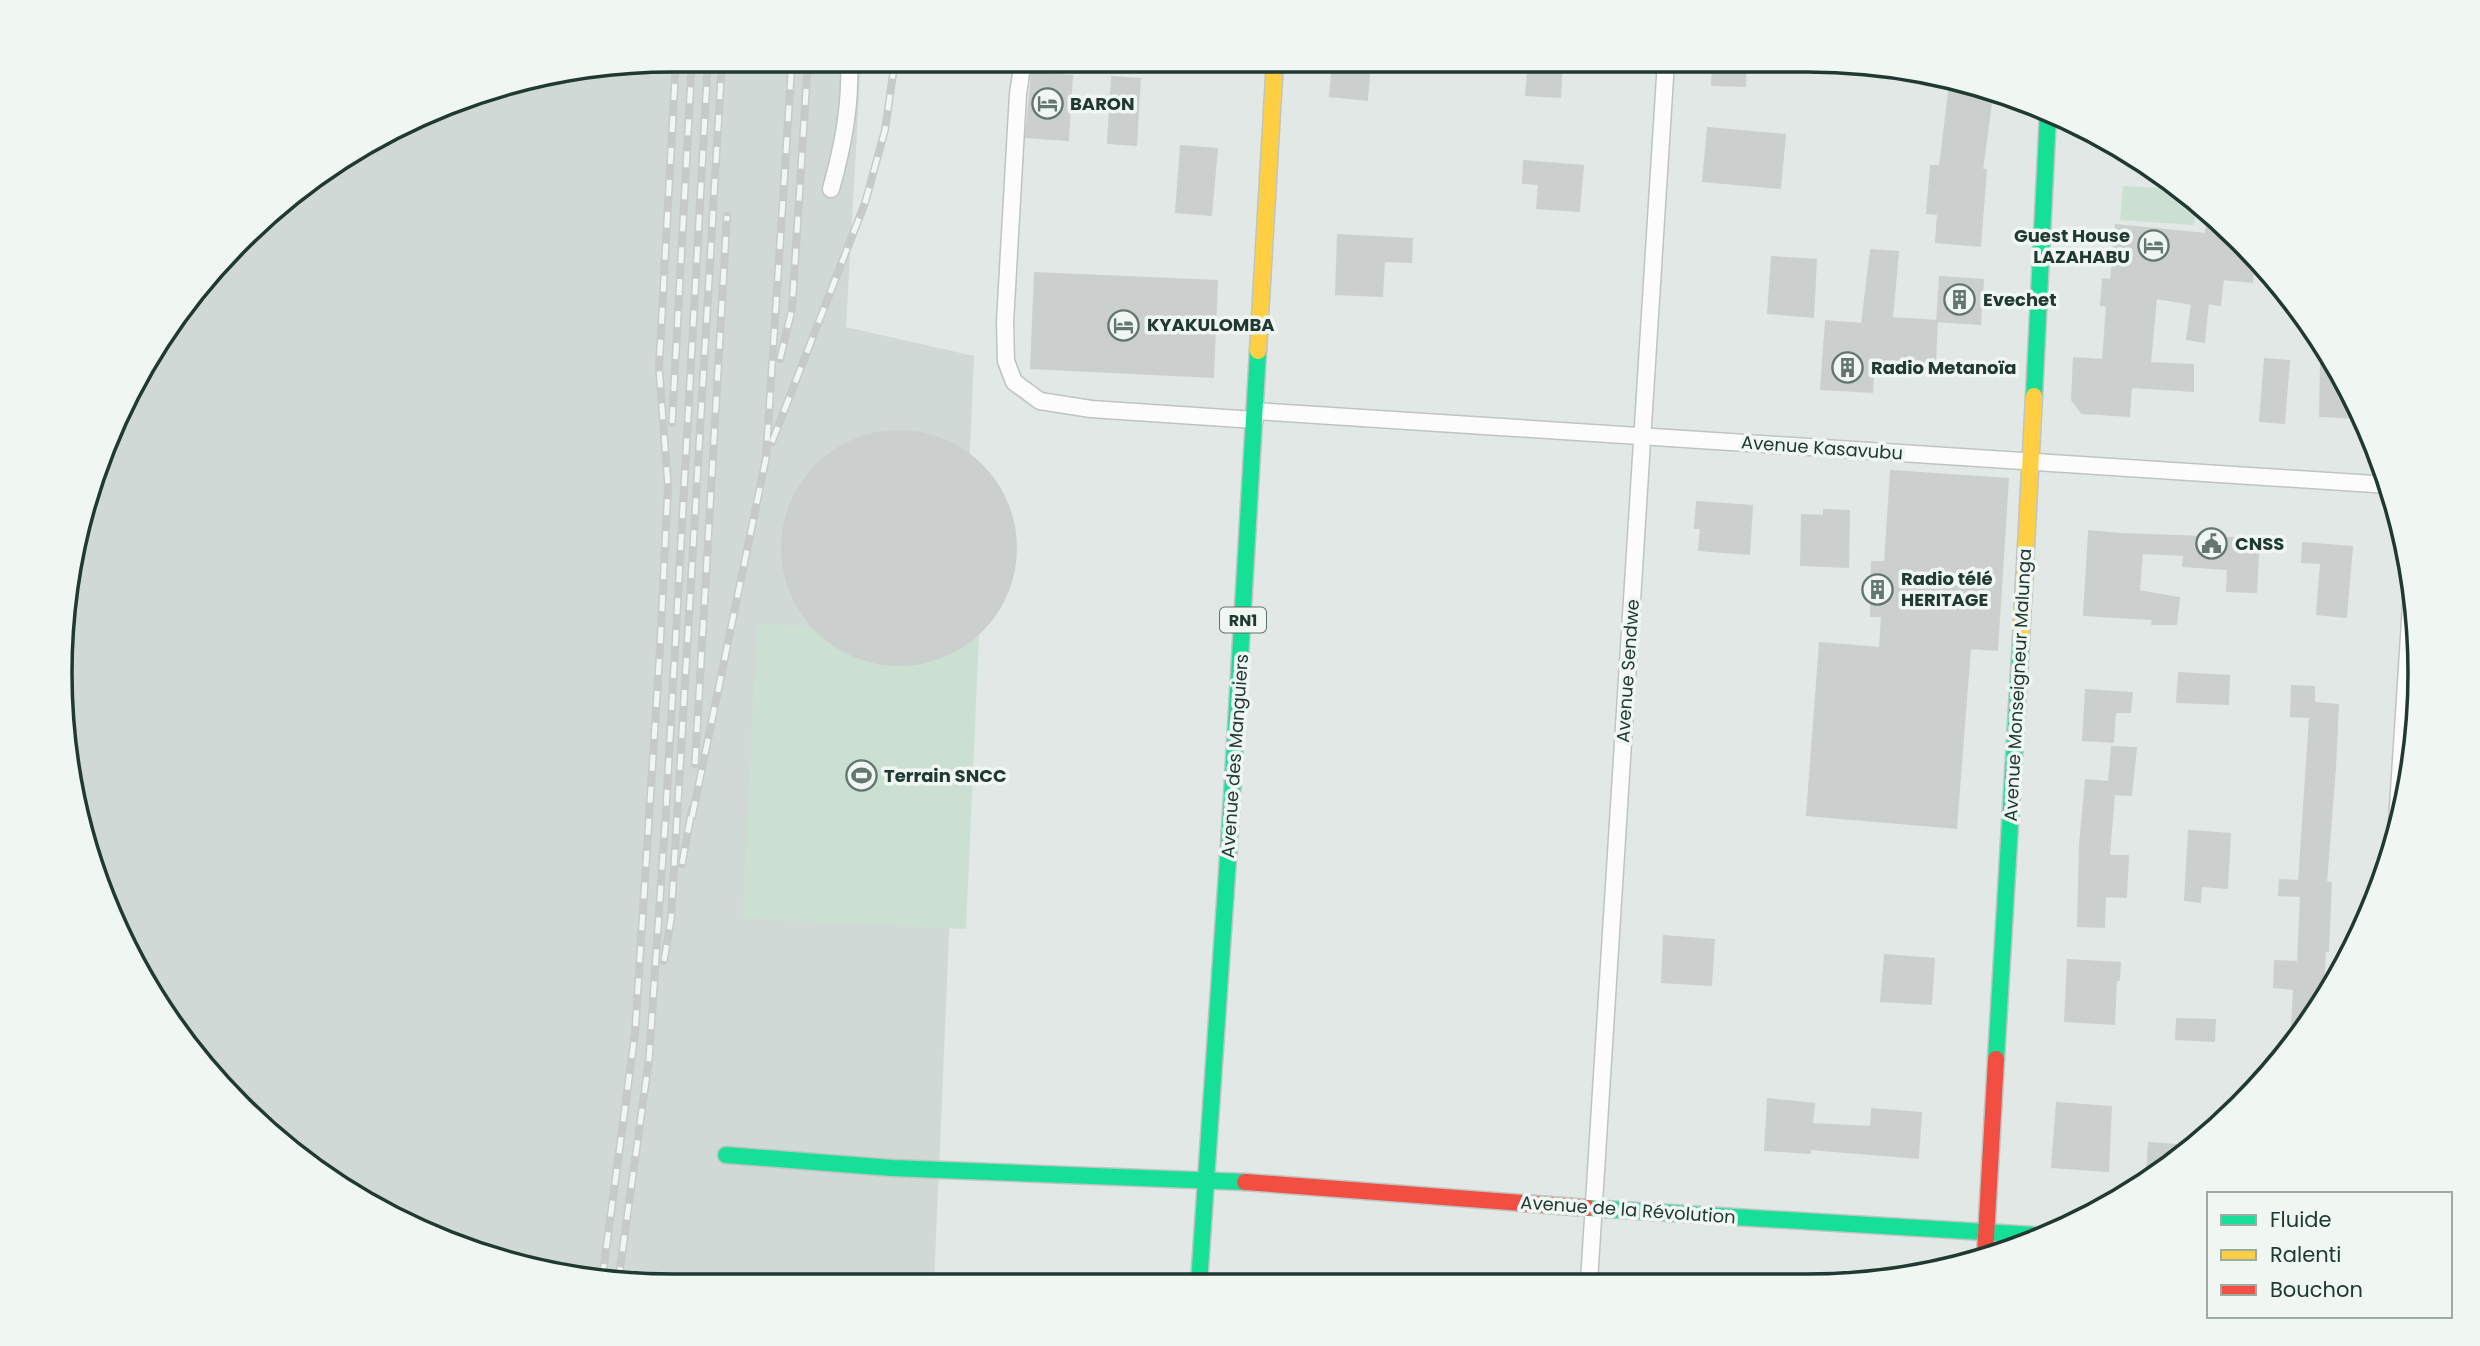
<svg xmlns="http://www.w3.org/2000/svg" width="2480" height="1346" font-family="Poppins,sans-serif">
	<rect width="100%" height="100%" fill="#e2e8e5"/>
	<path fill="#d0d9d5" d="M673,60H861L846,327L974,356L934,1284L633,1285L514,1265L367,1205L212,1078L106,908L61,714L80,515L163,332L299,187L475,92Z"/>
	<g fill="#cbe0d2">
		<path d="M2123,186L2180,189L2196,200L2194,225L2120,220Z"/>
		<path d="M757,624L979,635L966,929L743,918Z"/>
	</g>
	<g fill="#cbd0ce" stroke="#cbd0ce" stroke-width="2">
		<path d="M1333,60H1370L1367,100L1330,96Z"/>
		<path d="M1529,60H1562L1560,97L1526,95Z"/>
		<path d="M1713,61H1746L1745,86L1712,85Z"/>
		<path d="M1032,73L1072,76L1068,140L1026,137Z"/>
		<path d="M1112,77L1140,79L1136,145L1108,143Z"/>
		<path d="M1949,92L1992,96L1982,170H1986L1980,246L1936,242L1938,214L1927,213L1931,166H1940Z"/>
		<path d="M1708,128L1785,135L1780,188L1703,181Z"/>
		<path d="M1181,146L1217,149L1211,215L1176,212Z"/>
		<path d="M1524,161L1583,166L1579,211L1537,208L1539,184L1523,183Z"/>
		<path d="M2208,209L2228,229L2227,241L2241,243L2244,246L2242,260L2254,262L2252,282L2223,279L2220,305L2208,303L2204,342L2187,339L2192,304L2156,298L2150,363L2193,365V391L2131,387L2129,416L2082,413L2072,400L2074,358L2103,360L2107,306L2101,305L2103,279L2111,280L2116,225L2206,234Z"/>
		<path d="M1338,235L1412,239L1411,262L1384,261L1382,296L1336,294Z"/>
		<path d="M1871,250L1898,252L1892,318L1937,321L1935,363L1874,359L1872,392L1821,389L1826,321L1862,324Z"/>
		<path d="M1772,257L1816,260L1813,317L1768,313Z"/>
		<path d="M1035,273L1217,281L1213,377L1031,368Z"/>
		<path d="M1940,277L1983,280L1980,324L1937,321Z"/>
		<path d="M2265,359L2289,361L2284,423L2260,421Z"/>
		<path d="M2321,364L2335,365L2357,401L2359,418L2320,416Z"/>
		<circle cx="899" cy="548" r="117"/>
		<path d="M1891,471L2008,479L1997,650L1970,648L1956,828L1807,815L1820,643L1880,648L1882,616H1871L1872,562H1885Z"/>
		<path d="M1697,502L1752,506L1749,554L1699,550L1701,528H1695Z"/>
		<path d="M1824,510L1849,511L1848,567L1801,565L1802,515L1824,516Z"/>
		<path d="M2089,531L2121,534L2259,539L2256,592L2227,591L2228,569L2183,566L2184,555L2142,553L2139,591L2179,598L2176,624H2152L2153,619L2084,615Z"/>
		<path d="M2303,543L2352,547L2346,617L2317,614L2321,563L2302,562Z"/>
		<path d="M2179,673L2229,676L2228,704L2177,702Z"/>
		<path d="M2292,686L2314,687V703L2338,705L2335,768L2326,882L2331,883L2328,951L2325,950L2322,1002L2291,1046L2294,989L2274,987L2275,961L2298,962L2301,896L2279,895L2280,880L2299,881L2310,717L2291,716Z"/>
		<path d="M2086,690L2132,693L2130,712H2115L2113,742L2083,740Z"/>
		<path d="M2112,747L2136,748L2131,795L2114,794L2109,856H2128L2126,897L2105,896L2104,927L2078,926L2080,844L2086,780L2109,782Z"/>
		<path d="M2189,831L2230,834L2227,888L2201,886L2200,902L2185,900Z"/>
		<path d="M1664,936L1714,940L1711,985L1662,982Z"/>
		<path d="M1885,955L1934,959L1931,1004L1881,1001Z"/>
		<path d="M2068,960L2120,963L2119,980H2116L2114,1024L2065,1021Z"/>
		<path d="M2177,1019L2215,1020L2214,1041L2176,1039Z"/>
		<path d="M1768,1099L1814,1104L1812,1124L1871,1127L1872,1109L1921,1113L1918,1158L1810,1149V1153L1765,1150Z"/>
		<path d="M2057,1103L2111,1107L2108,1171L2052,1167Z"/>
		<path d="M2149,1143L2190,1146L2160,1173L2147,1172Z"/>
	</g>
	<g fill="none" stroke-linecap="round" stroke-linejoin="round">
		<defs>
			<g id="street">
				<path d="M1023,60L1018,94L1005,322L1006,361L1014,382L1040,401L1091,409L1255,420"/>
				<path d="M831,189C843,146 851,105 849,60"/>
				<path d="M1256,411L2389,485"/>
				<path d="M2396,838L2412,590"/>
				<path d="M1589,1282L1666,61"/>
			</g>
			<g id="fast">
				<path d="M2034,396L2048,114"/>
				<path d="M1996,1059L2021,640"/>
				<path d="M726,1155L892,1168L1245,1182"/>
				<path d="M1588,1208L2049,1236"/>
				<path d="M1199,1283L1230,829L1258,351"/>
			</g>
			<g id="slow">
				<path d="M1258,351L1275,60"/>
				<path d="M2021,640L2034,396"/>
			</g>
			<g id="jam">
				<path d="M1245,1182L1588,1208"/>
				<path d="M1985,1255L1996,1059"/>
			</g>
		</defs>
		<use href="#street" stroke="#bfc4c2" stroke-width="19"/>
		<use href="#fast" stroke="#bec5c2" stroke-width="19"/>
		<use href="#slow" stroke="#bec5c2" stroke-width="19"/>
		<use href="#jam" stroke="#bec5c2" stroke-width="19"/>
		<use href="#street" stroke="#fbfcfb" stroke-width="16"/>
		<use href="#fast" stroke="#16e098" stroke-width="16"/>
		<use href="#slow" stroke="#ffcf43" stroke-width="16"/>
		<use href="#jam" stroke="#f24e42" stroke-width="16"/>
		<defs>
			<g id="rail">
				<path d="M780,359L792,309L808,60"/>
				<path d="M672,423L692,60"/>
				<path d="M772,442L865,203L885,130L895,60"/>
				<path d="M695,764L727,216"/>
				<path d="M692,817L766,458L792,60"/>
				<path d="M682,864L692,809"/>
				<path d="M664,961L671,919L722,60"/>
				<path d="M602,1280L635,1033L660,648L668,486L659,368L676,60"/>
				<path d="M618,1283L649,1059L666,810L708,60"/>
			</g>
		</defs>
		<use href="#rail" stroke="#c6cac9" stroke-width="8"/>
		<use href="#rail" stroke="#f0f7f3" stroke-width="5" stroke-dasharray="16" stroke-linecap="butt"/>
	</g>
	<defs>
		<symbol id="hotel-ring" viewBox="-11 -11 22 22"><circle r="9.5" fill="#f0f7f3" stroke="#657671" stroke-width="1.5"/><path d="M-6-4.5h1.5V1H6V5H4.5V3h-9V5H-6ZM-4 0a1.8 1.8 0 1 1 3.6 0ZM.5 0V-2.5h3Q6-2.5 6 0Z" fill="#657671"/></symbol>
		<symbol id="building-ring" viewBox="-11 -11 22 22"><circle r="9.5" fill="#f0f7f3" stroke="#657671" stroke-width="1.5"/><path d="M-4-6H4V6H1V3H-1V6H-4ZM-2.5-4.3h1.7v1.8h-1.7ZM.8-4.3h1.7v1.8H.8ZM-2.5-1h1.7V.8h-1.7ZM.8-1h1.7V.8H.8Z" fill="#657671"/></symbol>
		<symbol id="civic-ring" viewBox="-11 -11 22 22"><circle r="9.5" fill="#f0f7f3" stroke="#657671" stroke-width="1.5"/><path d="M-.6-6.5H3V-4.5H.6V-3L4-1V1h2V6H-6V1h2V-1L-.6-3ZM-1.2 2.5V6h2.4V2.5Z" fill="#657671"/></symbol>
		<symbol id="stadium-ring" viewBox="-11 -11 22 22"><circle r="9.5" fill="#f0f7f3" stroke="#657671" stroke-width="1.5"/><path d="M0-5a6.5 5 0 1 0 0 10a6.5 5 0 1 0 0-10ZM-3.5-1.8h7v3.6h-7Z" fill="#657671"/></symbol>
	</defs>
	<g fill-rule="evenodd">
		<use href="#hotel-ring" x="1030" y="86" width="35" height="35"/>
		<use href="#hotel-ring" x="2136" y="228" width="35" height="35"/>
		<use href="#building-ring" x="1942" y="282" width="35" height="35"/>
		<use href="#hotel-ring" x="1106" y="308" width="35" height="35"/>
		<use href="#building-ring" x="1830" y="350" width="35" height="35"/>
		<use href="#civic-ring" x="2194" y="526" width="35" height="35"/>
		<use href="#building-ring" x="1860" y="572" width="35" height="35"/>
		<use href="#stadium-ring" x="844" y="758" width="35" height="35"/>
	</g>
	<g text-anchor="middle" stroke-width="7" stroke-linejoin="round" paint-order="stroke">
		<rect fill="#f0f7f3" stroke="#5f726d" stroke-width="2" x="1220" y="607.5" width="46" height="25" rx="5"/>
		<g font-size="16" font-weight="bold" fill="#213933">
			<text x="1243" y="626">RN1</text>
		</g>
		<g font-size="18" font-weight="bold" fill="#213933" stroke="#f0f7f3" text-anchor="start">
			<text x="1070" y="110">BARON</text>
			<text x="2130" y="242" text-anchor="end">Guest House<tspan x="2130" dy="21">LAZAHABU</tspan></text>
			<text x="1983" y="306">Evechet</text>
			<text x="1147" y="331">KYAKULOMBA</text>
			<text x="1871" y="374">Radio Metanoïa</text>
			<text x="2235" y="550">CNSS</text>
			<text x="1901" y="585">Radio télé<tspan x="1901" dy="21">HERITAGE</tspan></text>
			<text x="884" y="782">Terrain SNCC</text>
		</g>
		<g font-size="18" fill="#213933" stroke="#f0f7f3">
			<text transform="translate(1822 448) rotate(4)" y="6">Avenue Kasavubu</text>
			<text transform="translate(1628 671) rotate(-86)" y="6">Avenue Sendwe</text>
			<text transform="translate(2018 685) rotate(-87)" y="6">Avenue Monseigneur Malunga</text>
			<text transform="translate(1235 756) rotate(-86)" y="6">Avenue des Manguiers</text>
			<text transform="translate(1628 1210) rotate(4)" y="6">Avenue de la Révolution</text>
		</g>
	</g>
	<path d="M0 0H2480V1346H0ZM673 72H1807A601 601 0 0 1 2408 673V673A601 601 0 0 1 1807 1274H673A601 601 0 0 1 72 673V673A601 601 0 0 1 673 72Z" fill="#f0f7f3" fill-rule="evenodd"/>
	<path fill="none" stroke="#213933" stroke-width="3.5" d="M673 72H1807A601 601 0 0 1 2408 673V673A601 601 0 0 1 1807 1274H673A601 601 0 0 1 72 673V673A601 601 0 0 1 673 72Z"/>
	<rect x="2207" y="1192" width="245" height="126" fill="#f0f7f3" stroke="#9daba6" stroke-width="2"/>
	<rect x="2221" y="1215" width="35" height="10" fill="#16e098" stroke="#9daba6" stroke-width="2"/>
	<text x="2270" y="1227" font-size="21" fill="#213933">Fluide</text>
	<rect x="2221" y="1250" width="35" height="10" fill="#ffcf43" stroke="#9daba6" stroke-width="2"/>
	<text x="2270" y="1262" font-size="21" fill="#213933">Ralenti</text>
	<rect x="2221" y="1285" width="35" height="10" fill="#f24e42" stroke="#9daba6" stroke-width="2"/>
	<text x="2270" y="1297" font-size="21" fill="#213933">Bouchon</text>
</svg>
